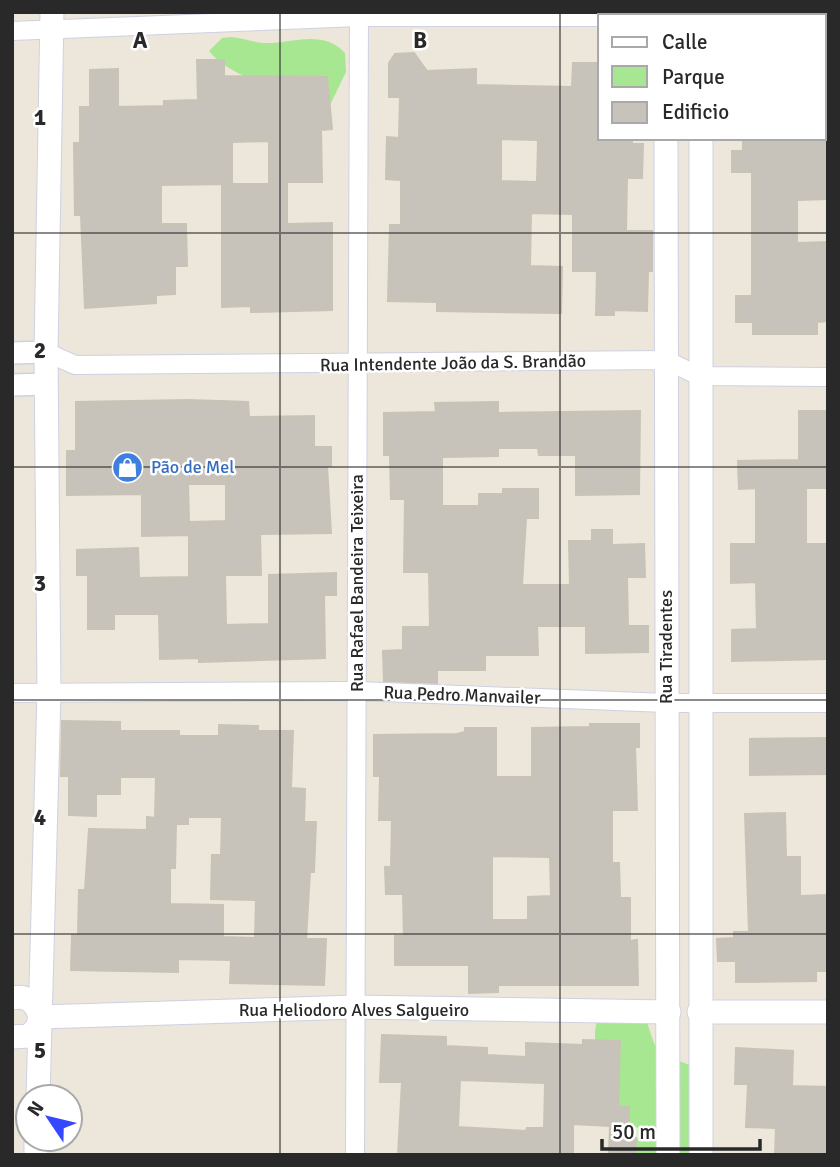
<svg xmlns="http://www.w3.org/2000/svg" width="840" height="1167" font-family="Signika,sans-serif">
	<rect width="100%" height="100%" fill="#ede6da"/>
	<g fill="#a7e792">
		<path d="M231,37C243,38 258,44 270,43C296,42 324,30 345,53L346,72L330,105L321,103C287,91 231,79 209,51L222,38Z"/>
		<path d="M644,1017C651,1028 651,1044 661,1053C671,1062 684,1059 696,1070L705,1155H627L638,1138V1128C612,1115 586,1045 598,1019Z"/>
	</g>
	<g fill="#c8c3ba" stroke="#c8c3b4" stroke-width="2" fill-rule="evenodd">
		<path d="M414,53L427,71L476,69V85L572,87L573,63H600V138H632V144H643L642,178H627L626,231H652V271H648L647,311L614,310V315H596L597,271H573V214L531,213L530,266L562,267L561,313L437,311V302L388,301L390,225H401V180L386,179L387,137L399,138L400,97H389V63L395,54ZM501,139L538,140L537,182L501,181Z"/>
		<path d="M197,60H224V76L327,77L332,129L321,130L322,182H287V224L332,223V310L251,312V306L222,307V184H269V141L232,142V184L161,185V224H186L187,266H175V294L156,295V303L85,308L81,215H75L74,143H80V107H90V70L118,69V107L164,106V101L198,100Z"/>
		<path d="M743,138H828V199L797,200V243L828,242V321L817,322V334H753V322H736V296H752V172H732V151H743Z"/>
		<path d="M188,400L248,402L249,417L314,416V447H331V466H327L331,533L260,534L261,575H225L226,625L269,624V575L336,573V595H324L325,658L199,662V658L160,659L159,614H114V629H88V575H77V550L138,548L139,578L189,577V535L142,536V494L67,495V451H76V402ZM188,484H226V521L189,522Z"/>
		<path d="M498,402V413L640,411L639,494L576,495V455H539L538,448H498V456L442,457V506H479V494H503V489H538V518H526L522,585H570L569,541H592V530H612V545L644,544L645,577H627L628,626H648V652L586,653V626H537L538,655H485V670H437V683L384,681L383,651L403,650V627H430L429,572H404L405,499H391L390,455H384V413L436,412L435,403Z"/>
		<path d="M799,411H828V488H806V544H828V659L732,661V630L757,629L756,582L731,583V544H756V488L739,489L738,461L799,460Z"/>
		<path d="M62,721L120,722V731H179V736H219V725L258,726V731H293L291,788L305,789L304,822H316L314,872H310L306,939H326L324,985L230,983L231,960L178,959V972L71,970L72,935H78L79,890H85L89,829L147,830V817L155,818L156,777H120V794H96V816L69,815V776H61ZM188,817H222L221,855H212L211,899L256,900L255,938L223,937V905L170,904V868H175L176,824H188Z"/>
		<path d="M590,724H639V747H635L637,810H612V863H619L620,898H630V941L637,940L638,985H498V992L469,993V965H395V936H404L403,894H386L385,867H391L392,820H379L380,776H374V735L457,734L465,732V728H496V777H532V728L590,727ZM492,856L550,857L551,896L528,897V920H492Z"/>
		<path d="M828,738V774L750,775V739Z"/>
		<path d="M785,813L786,857H800V896L828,895V971H816V981L736,982V961H718L717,939L734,938V932H749L745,814Z"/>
		<path d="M382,1035L446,1037V1046L487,1048V1055L526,1057V1043L583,1045V1040L620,1041L618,1107H629L628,1138H636L635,1155H609L610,1126L573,1124V1155H398L402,1082H380ZM460,1080L545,1083L544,1128H527L526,1131L458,1127Z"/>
		<path d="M736,1048L793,1051L792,1086L828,1087V1155H775L776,1128L746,1127L748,1084H735Z"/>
	</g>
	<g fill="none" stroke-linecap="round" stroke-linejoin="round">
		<defs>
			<g id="minor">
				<path d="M824,22H828"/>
				<path d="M12,31L359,17H600"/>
				<path d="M46,352L75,365L666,360L699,376L828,377"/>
				<path d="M12,693L357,691L666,703H828"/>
				<path d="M355,1155L359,12"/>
			</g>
			<g id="tertiary">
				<path d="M12,353L46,352"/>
				<path d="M12,385L47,384"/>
			</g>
			<g id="secondary">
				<path d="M701,12V16"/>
				<path d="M667,16V12"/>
				<path d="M666,138L668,1155"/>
				<path d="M701,138V1155"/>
				<path d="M12,998C27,995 36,1002 40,1017L37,1028L29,1036L12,1037"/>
				<path d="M699,1012H828"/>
				<path d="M40,1017L356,1007L669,1012"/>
				<path d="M38,1097L49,692L46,352L52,12"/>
				<path d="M36,1155V1139"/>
			</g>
		</defs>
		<use href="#minor" stroke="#cfd1e3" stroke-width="20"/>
		<use href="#tertiary" stroke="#cfd1e3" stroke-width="24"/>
		<use href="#secondary" stroke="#cfd1e3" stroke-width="25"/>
		<use href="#minor" stroke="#fff" stroke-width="18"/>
		<use href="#tertiary" stroke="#fff" stroke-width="21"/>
		<use href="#secondary" stroke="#fff" stroke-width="23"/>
	</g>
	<path fill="none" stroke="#292929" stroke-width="2" stroke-opacity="0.55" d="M280,12V1155M560,12V1155M12,233H828M12,467H828M12,700H828M12,934H828"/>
	<defs>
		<symbol id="shop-disc" viewBox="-11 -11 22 22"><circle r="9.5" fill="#3f7fe0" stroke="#fff"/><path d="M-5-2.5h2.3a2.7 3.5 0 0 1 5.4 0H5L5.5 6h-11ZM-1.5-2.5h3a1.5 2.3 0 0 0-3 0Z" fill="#fff"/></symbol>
	</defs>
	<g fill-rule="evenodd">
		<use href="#shop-disc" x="110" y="450" width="35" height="35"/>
	</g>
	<g text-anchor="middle" stroke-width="5" stroke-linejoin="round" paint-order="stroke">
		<g font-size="18" fill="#292929" stroke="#fff">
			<text transform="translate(453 363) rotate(-1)" y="6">Rua Intendente João da S. Brandão</text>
			<text transform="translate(357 583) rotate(-90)" y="6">Rua Rafael Bandeira Teixeira</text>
			<text transform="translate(666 647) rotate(-90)" y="6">Rua Tiradentes</text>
			<text transform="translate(462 695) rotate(2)" y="6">Rua Pedro Manvailer</text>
			<text x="354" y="1016">Rua Heliodoro Alves Salgueiro</text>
		</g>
		<g font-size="18" fill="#366cbe" stroke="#fff" text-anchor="start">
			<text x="151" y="473">Pão de Mel</text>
		</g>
	</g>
	<g font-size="23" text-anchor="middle" font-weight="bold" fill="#292929" stroke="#fff" stroke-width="5" stroke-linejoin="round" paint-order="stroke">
		<text x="140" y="48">A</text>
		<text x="420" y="48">B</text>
		<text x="40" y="125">1</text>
		<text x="40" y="358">2</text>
		<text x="40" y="591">3</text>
		<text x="40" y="825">4</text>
		<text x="40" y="1058">5</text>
	</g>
	<rect width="840" height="1167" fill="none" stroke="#292929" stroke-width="28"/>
	<rect x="598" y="14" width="228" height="126" fill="#ffffff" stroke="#a9a9a9" stroke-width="2"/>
	<rect x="612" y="37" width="35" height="10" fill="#ffffff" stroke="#a9a9a9" stroke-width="2"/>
	<text x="662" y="49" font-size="21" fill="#292929">Calle</text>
	<rect x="612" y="66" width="35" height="21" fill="#a7e792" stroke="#a9a9a9" stroke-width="2"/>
	<text x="662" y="84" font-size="21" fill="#292929">Parque</text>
	<rect x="612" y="102" width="35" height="21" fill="#c8c3ba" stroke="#a9a9a9" stroke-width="2"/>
	<text x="662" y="119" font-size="21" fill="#292929">Edificio</text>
	<g transform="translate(49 1118) rotate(305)"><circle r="33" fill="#ffffff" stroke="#a9a9a9" stroke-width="2"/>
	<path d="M0-5L12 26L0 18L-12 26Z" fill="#3547ff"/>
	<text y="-10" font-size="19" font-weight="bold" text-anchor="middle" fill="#292929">N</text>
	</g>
	<path d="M602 1139v10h158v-10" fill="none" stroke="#292929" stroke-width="3.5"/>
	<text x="612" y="1139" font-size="21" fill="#292929" stroke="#ffffff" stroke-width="5" paint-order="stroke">50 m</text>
</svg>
